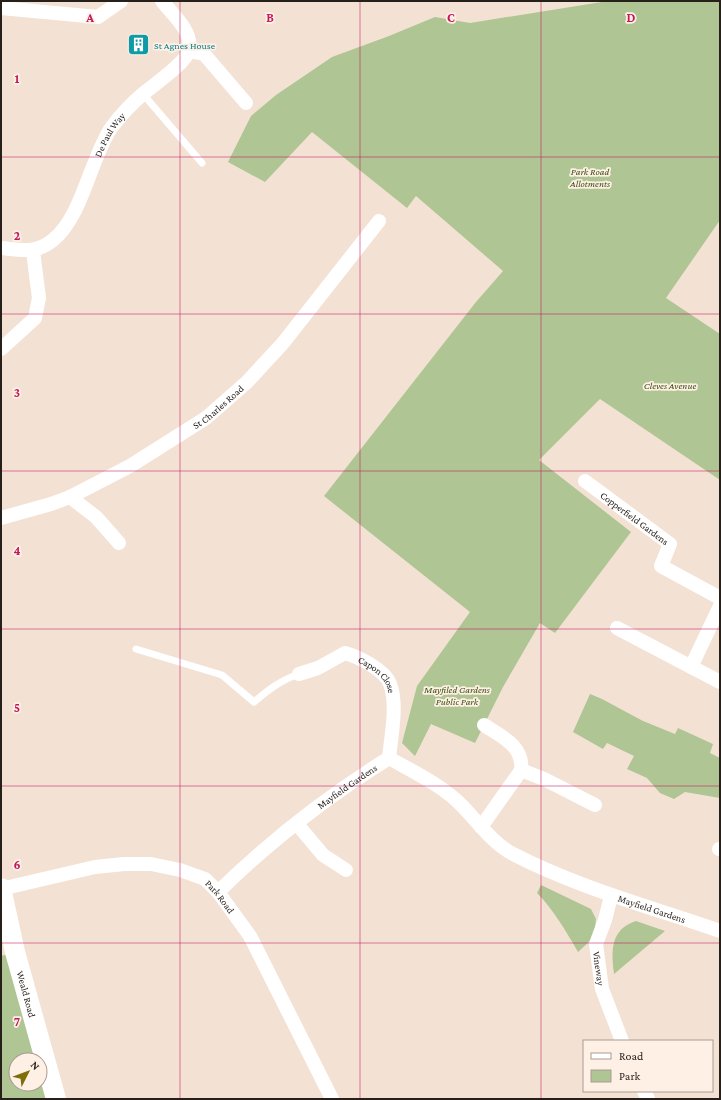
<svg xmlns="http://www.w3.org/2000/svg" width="721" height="1100" font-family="'Crimson Pro',serif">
	<rect width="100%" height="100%" fill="#f3e2d4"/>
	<g fill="#afc593" fill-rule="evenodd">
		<path d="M608,1H720V220L666,298L720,334V480L600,399L539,460L631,532L555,633L540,623L503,687L475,743L431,724L415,756L402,743L417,686L470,612L324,496L476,302L503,271L416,196L407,208L312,132L265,182L228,162L251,116L276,95L332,57L389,36L435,17L470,23Z"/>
		<path d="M590,694L602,699L643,721L675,734L678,728L713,744L710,753L720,758V798L685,792L674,799L660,793L647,778L627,769L634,756L607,743L603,749L573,732Z"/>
		<path d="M541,885L591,909L596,919L595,928L592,939L578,952C566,931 553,909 537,893Z"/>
		<path d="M636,921L665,931L614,974C611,952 610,929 636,921Z"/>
		<path d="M15,952L56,1099H1V956ZM16,1060H40V1084H16Z"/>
	</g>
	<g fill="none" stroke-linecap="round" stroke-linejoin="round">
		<g stroke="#fff" stroke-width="7">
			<path d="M143,94L202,163"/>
			<path d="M136,649L222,675L254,702C268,690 281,680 299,674"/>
		</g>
		<g stroke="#fff" stroke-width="14">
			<path d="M1,8L98,17L121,1"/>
			<path d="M189,51L204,54L246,103"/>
			<path id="s1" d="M1,248C21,250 36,254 53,240C82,217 90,160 111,128C120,116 132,103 144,93C155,84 187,62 189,50C193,31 172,14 162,1"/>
			<path d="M1,349L35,318L39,298L33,251"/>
			<path id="s2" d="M585,481L670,544L661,566L720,598"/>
			<path d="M70,497L96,517L119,543"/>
			<path id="s3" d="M1,518L51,504L70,497L130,466L206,418L247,382L283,343L379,221"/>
			<path d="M617,628L720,682"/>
			<path d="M691,667L720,606"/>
			<path id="s4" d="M299,674L318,668L345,653C359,657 385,670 390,684C398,704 391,737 389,758"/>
			<path d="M484,725C501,736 524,746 521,770L544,779L595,805"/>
			<path d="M297,824L323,855L346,870"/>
			<path d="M481,827L522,769"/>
			<path d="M719,849H720"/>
			<path id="s5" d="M1,889L95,867L124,864H151L180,870L205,879L218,892L250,936L332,1099"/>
			<path id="s6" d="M218,892C270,841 328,796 389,758C412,771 437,783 456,800C475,817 490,842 513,854C579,888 651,907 720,931"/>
			<path id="s7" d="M611,896L605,920L596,944L602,989L622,1041"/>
			<path d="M644,1091L648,1099"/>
		</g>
		<path stroke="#fff" stroke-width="20" id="s8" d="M1,888L15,952L56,1099"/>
	</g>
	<path fill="none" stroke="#c2185b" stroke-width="1" stroke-opacity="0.55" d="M180,1V1099M360,1V1099M541,1V1099M1,157H720M1,314H720M1,471H720M1,629H720M1,786H720M1,943H720"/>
	<defs>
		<symbol id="building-square" viewBox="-11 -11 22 22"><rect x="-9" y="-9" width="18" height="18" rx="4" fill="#0f9aa8" stroke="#fef0e5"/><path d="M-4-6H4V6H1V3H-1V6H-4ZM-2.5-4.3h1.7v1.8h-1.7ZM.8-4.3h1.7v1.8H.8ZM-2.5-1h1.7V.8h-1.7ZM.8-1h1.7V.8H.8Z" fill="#fff"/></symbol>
	</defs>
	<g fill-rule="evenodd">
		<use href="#building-square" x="126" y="32" width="25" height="25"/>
	</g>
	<g text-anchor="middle" stroke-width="3.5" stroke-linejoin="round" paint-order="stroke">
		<g font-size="10" fill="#0d838f" stroke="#fef0e5" text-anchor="start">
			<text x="154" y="49">St Agnes House</text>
		</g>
		<g font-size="10" fill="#261f1a" stroke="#fef0e5">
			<text dy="4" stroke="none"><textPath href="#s1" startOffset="175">De Paul Way</textPath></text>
			<text dy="4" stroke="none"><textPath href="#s3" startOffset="246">St Charles Road</textPath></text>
			<text dy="4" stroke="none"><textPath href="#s2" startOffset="62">Copperfield Gardens</textPath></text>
			<text dy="4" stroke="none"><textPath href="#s4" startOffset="91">Capon Close</textPath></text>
			<text dy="4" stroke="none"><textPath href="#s6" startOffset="167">Mayfield Gardens</textPath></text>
			<text dy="4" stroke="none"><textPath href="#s5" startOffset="232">Park Road</textPath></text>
			<text dy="4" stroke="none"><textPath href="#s6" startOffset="525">Mayfield Gardens</textPath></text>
			<text dy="4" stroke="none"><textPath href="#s7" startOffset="75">Vineway</textPath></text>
			<text dy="4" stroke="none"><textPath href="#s8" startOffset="109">Weald Road</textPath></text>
		</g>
		<g font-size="10" font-style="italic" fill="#395011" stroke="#fef0e5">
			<text x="590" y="175">Park Road<tspan x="590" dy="12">Allotments</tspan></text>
			<text x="670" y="389">Cleves Avenue</text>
			<text x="457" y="693">Mayfiled Gardens<tspan x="457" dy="12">Public Park</tspan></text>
		</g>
	</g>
	<g font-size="13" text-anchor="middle" font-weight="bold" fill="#c2185b" stroke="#fef0e5" stroke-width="3.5" stroke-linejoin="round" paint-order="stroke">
		<text x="90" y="22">A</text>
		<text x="270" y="22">B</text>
		<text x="451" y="22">C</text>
		<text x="631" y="22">D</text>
		<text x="17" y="83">1</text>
		<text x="17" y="240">2</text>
		<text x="17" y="397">3</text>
		<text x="17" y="555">4</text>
		<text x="17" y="712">5</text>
		<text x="17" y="869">6</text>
		<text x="17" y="1026">7</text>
	</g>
	<rect width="721" height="1100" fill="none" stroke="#261f1a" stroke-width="4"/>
	<rect x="583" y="1040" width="130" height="52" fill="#fef0e5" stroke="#a89c94"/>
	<rect x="591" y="1053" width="20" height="6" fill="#ffffff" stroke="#a89c94"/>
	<text x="619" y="1060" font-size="12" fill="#261f1a">Road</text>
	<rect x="591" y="1070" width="20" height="12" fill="#afc593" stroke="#a89c94"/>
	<text x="619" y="1080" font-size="12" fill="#261f1a">Park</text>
	<g transform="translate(28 1072) rotate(48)"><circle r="19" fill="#fef0e5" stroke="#a89c94"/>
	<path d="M0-3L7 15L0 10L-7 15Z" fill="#7f6d09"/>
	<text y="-6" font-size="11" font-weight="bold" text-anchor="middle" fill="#261f1a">N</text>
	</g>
</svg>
